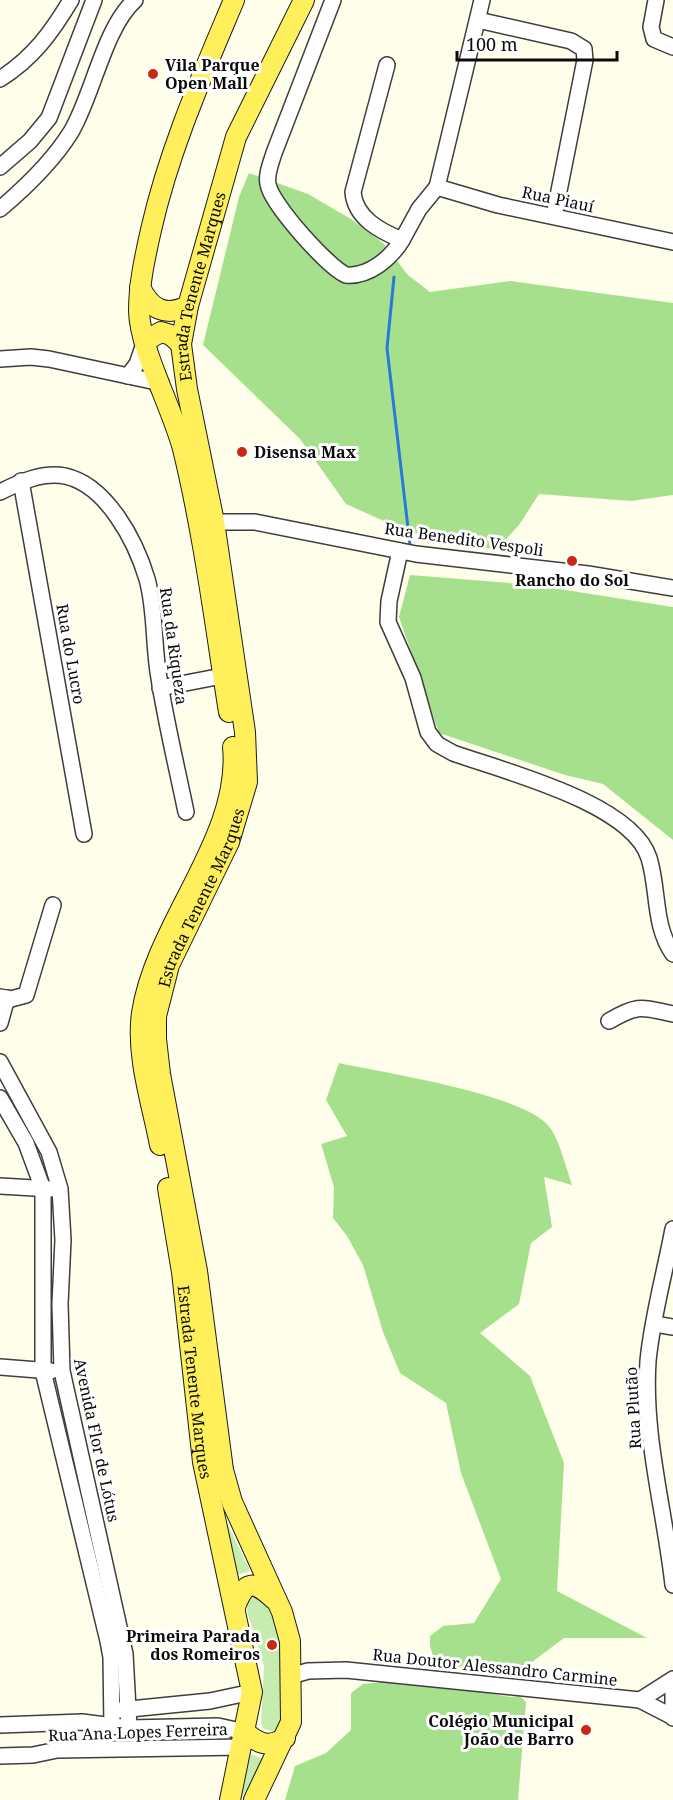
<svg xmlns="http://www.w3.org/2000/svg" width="673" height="1800" font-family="'Noto Serif',serif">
	<rect width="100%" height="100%" fill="#fffeea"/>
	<g fill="#c6edaf">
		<path d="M227,1523L250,1571L237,1575Z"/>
		<path d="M249,1592L268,1605L281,1635L282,1721L274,1732L264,1729L261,1723L264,1666L247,1611Z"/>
		<path d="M251,1754L268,1761L240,1799Z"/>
	</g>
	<g fill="#a6e08d">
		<path d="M249,173L308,194L351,219L383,243L408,275L430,292L510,281L673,303V495L631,501L539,494L519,525L496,550L406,531L346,504L300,439L203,345L239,197Z"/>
		<path d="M410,575L534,585L673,607V840L603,784L565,775L439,733L399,617Z"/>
		<path d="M339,1063C383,1073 529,1094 551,1129C561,1145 566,1168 572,1185L544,1177L552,1227L531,1243L519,1304L480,1333L530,1376L564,1463L557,1591L647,1638H564L520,1671L456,1667L435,1662L430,1646V1636L443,1626L474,1623L501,1579L461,1473L446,1403L400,1373L383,1332L363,1265L347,1236L333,1218L334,1187L321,1144L347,1136L326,1100Z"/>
		<path d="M384,1682L455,1687L510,1697L520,1696L526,1702L518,1800H285L295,1766L326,1753L351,1730V1693L363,1684Z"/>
	</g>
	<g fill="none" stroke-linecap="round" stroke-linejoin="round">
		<path stroke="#2879db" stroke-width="3" d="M394,277L387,348L410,545"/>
		<defs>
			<g id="minor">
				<path d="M333,0L274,153C271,163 266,174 268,184C271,204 328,267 346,275C369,277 391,258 402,240"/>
				<path d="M656,0L651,27L654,39L673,47"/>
				<path d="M478,20L571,41L584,49L585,60L554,216"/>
				<path d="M387,65L353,192C355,218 380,231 402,240L419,209L437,187"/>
				<path d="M0,79C33,58 52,32 71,0"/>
				<path d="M0,167L30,141L49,118L94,0"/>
				<path d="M437,187L498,205L673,242"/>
				<path d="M437,187L482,0"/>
				<path d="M0,209C26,187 53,161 71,132C93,95 104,28 135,0"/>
				<path d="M0,359L31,357L49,359L161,383"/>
				<path d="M128,376L137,364L145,341"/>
				<path d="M21,481L84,834"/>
				<path d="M0,492C20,482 42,472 65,476C107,485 136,542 147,579C156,611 153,646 159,678C166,723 177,768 186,812"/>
				<path d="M214,522H255L416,554L588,574L673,588"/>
				<path d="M400,551L389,601L388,622L413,678L428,732L437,744L453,753C503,771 632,803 649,858C659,891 653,925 673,954"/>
				<path d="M160,688L222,676"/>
				<path d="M0,997L11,999L26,995L53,905"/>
				<path d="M609,1021C638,1004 641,1007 673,1014"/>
				<path d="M0,1023L7,998"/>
				<path d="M0,1062L49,1152L60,1189L63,1240L60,1304L62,1371L125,1654L129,1728"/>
				<path d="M0,1098L26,1143L43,1189V1371L108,1641L111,1657L112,1727"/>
				<path d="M0,1186L51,1189"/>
				<path d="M673,1229C665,1272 652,1318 648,1361C643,1437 665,1511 673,1585"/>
				<path d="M655,1324L673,1327"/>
				<path d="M0,1367L51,1371"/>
				<path d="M291,1676L308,1671L346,1670L640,1700L673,1679"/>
				<path d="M673,1685V1718"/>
				<path d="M640,1700L673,1717"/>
				<path d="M120,1710L210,1701L252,1692"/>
				<path d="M0,1725L82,1722L129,1728L218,1726L245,1732"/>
				<path d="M0,1756L33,1755L57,1750L242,1747"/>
			</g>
			<g id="major">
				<path d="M140,287C150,309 165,317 188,306"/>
				<path d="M145,341L161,332L171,335L181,344"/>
				<path d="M229,712C215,624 204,535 183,449C172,407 140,350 139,311C139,283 145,257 151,230C169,150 202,76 234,0"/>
				<path d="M160,1145C152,1103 136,1056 142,1013C156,922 242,837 233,747"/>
				<path id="s1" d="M168,1188L182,1272L203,1462L252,1692L230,1800"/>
				<path d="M235,1607C245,1580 253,1580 274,1599"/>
				<path d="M245,1732C258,1744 269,1748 285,1738"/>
				<path id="s2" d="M254,1800L291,1722L290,1641L282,1612L232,1502L223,1470L197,1271L160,1074L156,1039V1016L169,965L229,842L247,782L245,732L214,522L187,389L181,344L188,306L236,137L304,0"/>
			</g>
		</defs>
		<use href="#minor" stroke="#3e3e3e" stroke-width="18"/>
		<use href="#major" stroke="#1c1c1c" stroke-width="22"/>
		<use href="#minor" stroke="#fff" stroke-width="15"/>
		<use href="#major" stroke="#ffef5a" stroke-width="20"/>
	</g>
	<g fill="#c92816" stroke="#fff" stroke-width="2">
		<circle cx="153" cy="74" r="6"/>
		<circle cx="242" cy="452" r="6"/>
		<circle cx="572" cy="561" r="6"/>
		<circle cx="272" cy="1645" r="6"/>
		<circle cx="586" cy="1730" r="6"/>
	</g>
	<g text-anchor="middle" stroke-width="6" stroke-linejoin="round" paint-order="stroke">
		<g font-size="16" font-weight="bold" fill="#0b0b0b" stroke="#fff" text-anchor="start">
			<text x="165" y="71">Vila Parque<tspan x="165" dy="18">Open Mall</tspan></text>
			<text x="254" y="458">Disensa Max</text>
			<text x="572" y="586" text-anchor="middle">Rancho do Sol</text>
			<text x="260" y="1642" text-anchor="end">Primeira Parada<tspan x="260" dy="18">dos Romeiros</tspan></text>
			<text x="574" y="1727" text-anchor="end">Colégio Municipal<tspan x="574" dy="18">João de Barro</tspan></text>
		</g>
		<g font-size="16" fill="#0b0b0b" stroke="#fff">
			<text transform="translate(558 199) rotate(12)" y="6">Rua Piauí</text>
			<text dy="6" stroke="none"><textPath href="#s2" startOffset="1566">Estrada Tenente Marques</textPath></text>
			<text transform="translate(464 539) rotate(8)" y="6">Rua Benedito Vespoli</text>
			<text transform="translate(174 646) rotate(82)" y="6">Rua da Riqueza</text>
			<text transform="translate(71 654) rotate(80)" y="6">Rua do Lucro</text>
			<text dy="6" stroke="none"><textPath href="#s2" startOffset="938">Estrada Tenente Marques</textPath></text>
			<text dy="6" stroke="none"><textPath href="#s1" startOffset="196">Estrada Tenente Marques</textPath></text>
			<text transform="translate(633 1408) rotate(-93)" y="6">Rua Plutão</text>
			<text transform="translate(97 1440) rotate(78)" y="6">Avenida Flor de Lótus</text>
			<text transform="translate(495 1667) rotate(6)" y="6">Rua Doutor Alessandro Carmine</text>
			<text transform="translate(138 1732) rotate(-2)" y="6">Rua Ana Lopes Ferreira</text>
		</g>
	</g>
	<path d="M457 51v9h160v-9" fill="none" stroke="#0b0b0b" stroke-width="3"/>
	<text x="466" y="51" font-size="18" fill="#0b0b0b" stroke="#ffffff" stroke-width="4.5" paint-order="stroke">100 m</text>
</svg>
